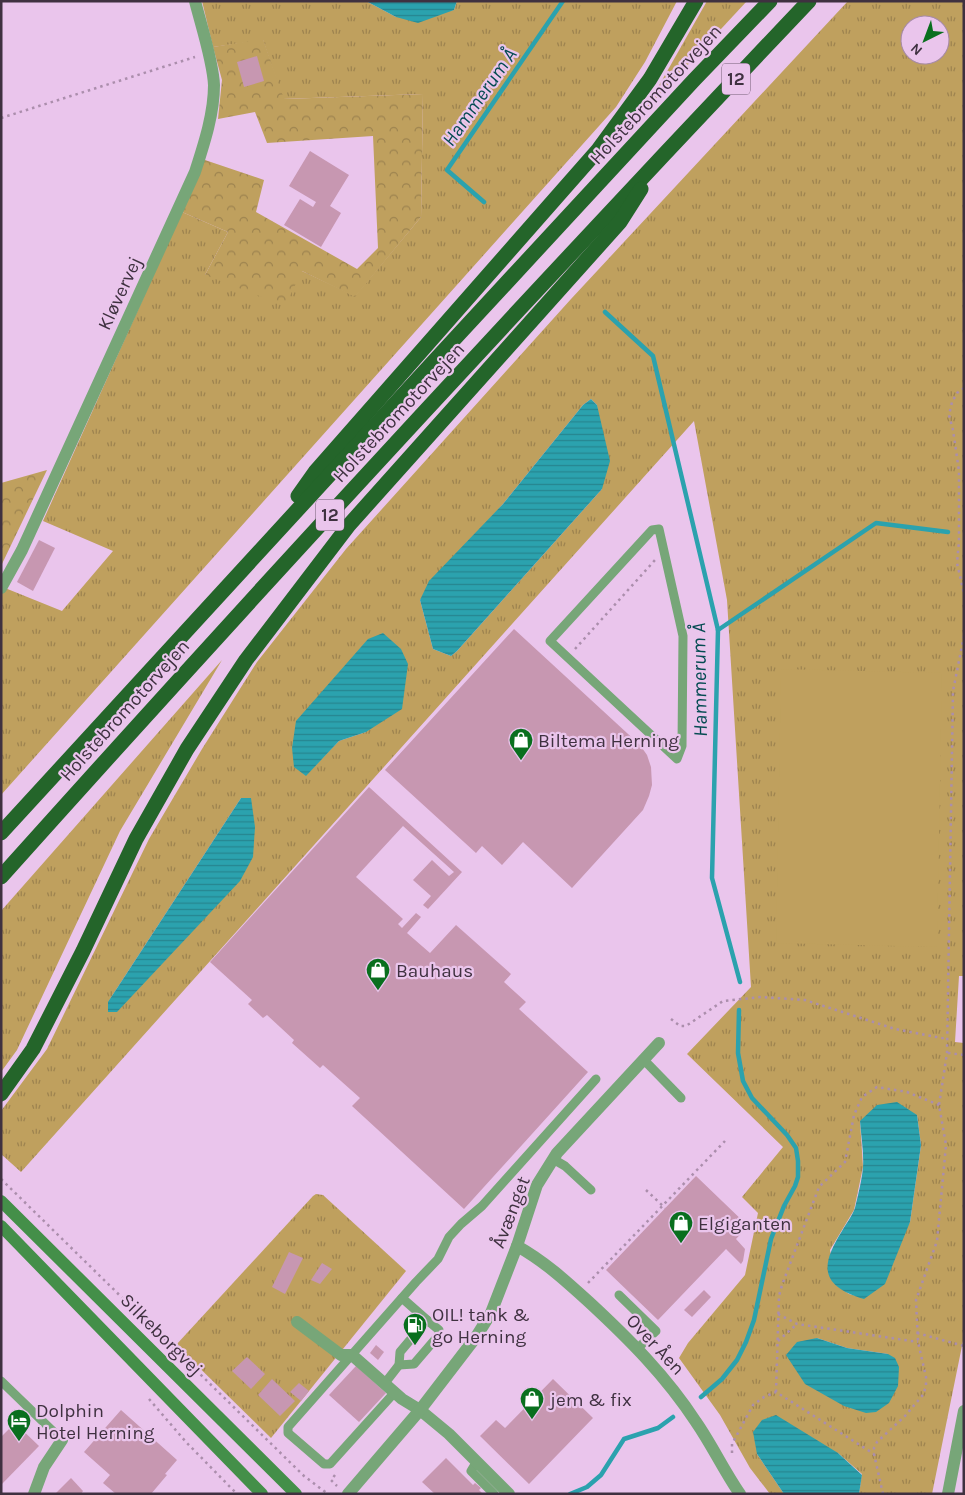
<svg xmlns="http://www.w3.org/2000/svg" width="965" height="1495" font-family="Karla,sans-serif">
	<defs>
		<pattern id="grass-tufts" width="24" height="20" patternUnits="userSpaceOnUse" patternTransform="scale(1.25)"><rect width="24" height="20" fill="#bfa05e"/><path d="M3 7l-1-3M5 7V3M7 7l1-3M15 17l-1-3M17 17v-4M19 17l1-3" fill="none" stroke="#9d834f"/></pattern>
		<pattern id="forest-crowns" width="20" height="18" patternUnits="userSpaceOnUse" patternTransform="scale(1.25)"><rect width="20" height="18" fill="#bfa05e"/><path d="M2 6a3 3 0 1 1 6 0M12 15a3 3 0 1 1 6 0" fill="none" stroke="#9d834f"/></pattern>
		<pattern id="water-rules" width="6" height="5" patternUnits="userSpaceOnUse" patternTransform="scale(1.25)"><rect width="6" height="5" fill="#2ba2ae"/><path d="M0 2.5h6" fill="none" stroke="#26858f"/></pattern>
	</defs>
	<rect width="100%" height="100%" fill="#eac5ec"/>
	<g fill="url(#grass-tufts)" fill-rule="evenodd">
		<path d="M202,1H366L396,17L454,10L457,1H677L645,62L616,107L1,795V594L5,588L62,611L113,551L43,521L182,212L228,232L205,275L302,271L355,296L421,217L423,94L283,99L263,40L213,47Z"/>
		<path d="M707,1H747L644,112Z"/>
		<path d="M848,1H964V976H959L955,1042L964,1043V1336L932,1494H859L862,1474L838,1453L757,1454L784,1494H770L750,1468L720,1415L679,1358L688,1343L745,1275L758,1213L742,1197L783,1147L687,1054L751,987L727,600L694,421L21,1172L1,1154V1111L47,1049L149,839L202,749L257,662L346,549L571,299ZM910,25H940V55H910ZM591,399L597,405L602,489L457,651L451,656L433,649L420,600L503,504L583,405ZM366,732L339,741L306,775L292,748ZM241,798H251L108,1002ZM917,1115L921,1145L910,1222L864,1298L849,1294L836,1285L830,1250L854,1210L863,1167L860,1121ZM817,1338L847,1348L888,1354L786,1355Z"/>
		<path d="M222,660L120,831L17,1050L1,1072V911Z"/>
		<path d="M316,1194L323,1195L406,1271L271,1438L176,1345L313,1196Z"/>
	</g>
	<g fill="url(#forest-crowns)">
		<path d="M263,39L284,99L423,94L421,217L355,297L302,271L285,306L205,275L228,232L182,212L202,159L264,180L256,212L357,269L378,248L373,136L267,143L255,112L218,119L222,80L213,47Z"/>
		<path d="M47,470L1,566V483Z"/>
	</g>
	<path fill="#bfa05e" d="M781,669L942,673L937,947L776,943Z"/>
	<g fill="url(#water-rules)">
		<path d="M366,1H457L454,10L418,23L396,17Z"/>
		<path d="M591,399L597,405L610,461L602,489L457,651L451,656L433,649L420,600L429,581L503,504L583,405Z"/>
		<path d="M383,633L401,649L408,664L402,709L366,732L339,741L306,776L294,767L292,748L296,721L368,639Z"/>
		<path d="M241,798H251L255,827L253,857L240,881L117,1012H108V1002Z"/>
		<path d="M897,1102L917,1115L921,1145L910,1222L885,1284L864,1299C820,1286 820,1266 842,1231C846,1224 852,1216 855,1208C858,1195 862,1180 863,1167C864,1152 861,1136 860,1121L877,1105Z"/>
		<path d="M817,1338L847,1348L888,1354L895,1358L899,1367L898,1386L889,1403L876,1412L866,1413L844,1406L805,1384L786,1355L797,1342Z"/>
		<path d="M776,1415L838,1453L862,1475L859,1494H784L757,1454L753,1432L762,1420Z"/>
	</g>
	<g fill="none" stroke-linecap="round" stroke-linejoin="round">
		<g stroke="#2ba2ae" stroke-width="4.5">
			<path d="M484,202L447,170L563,1"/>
			<path d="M605,312L653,356L718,630L712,878L740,982"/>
			<path d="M718,630L876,523L948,532"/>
			<path d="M701,1397L722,1379L737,1360L746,1342L754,1320L771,1239L784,1206L795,1186L798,1177V1161L796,1148L787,1135L752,1098L743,1081L738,1053L739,1010"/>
			<path d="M570,1494L587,1487L601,1475L624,1439L658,1428L673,1417"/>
		</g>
	</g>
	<g fill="#c797b1">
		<path d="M257,56L264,81L244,87L237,62Z"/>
		<path d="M310,151L349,175L330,206L341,213L321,247L284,225L300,199L313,207L316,202L289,186Z"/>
		<path d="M39,540L55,548L33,591L17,582Z"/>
		<path d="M514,629L640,745L647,755L651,767L652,785L649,796L643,810L572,888L523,842L502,865L482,846L476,853L385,770Z"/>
		<path d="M369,787L462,872L428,909L423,905L431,896L413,880L432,860L449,876L454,872L403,826L356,877L403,919L398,924L402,928L416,913L421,917L407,933L430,953L456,925L511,974L504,982L526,1002L519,1009L588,1072L464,1209L352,1106L360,1098L323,1065L320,1068L292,1043L294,1040L267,1015L263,1018L248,1004L252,1000L210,962Z"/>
		<path d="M696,1176L748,1226L736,1239L745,1249L743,1261L741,1264L726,1249L658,1320L606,1270Z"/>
		<path d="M289,1252L303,1258L285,1294L272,1287Z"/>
		<path d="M322,1263L332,1269L320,1284L311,1280Z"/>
		<path d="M704,1290L711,1297L692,1317L684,1310Z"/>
		<path d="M376,1345L384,1352L378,1360L370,1353Z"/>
		<path d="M247,1357L265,1374L251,1389L232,1371Z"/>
		<path d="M356,1366L386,1393L359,1422L329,1395Z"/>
		<path d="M272,1379L295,1401L280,1416L258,1395Z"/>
		<path d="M553,1379L593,1418L529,1484L480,1436L496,1420L505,1428Z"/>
		<path d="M299,1383L309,1391L301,1401L290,1392Z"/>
		<path d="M121,1410L177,1460L165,1474L167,1475L151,1494H116L103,1483L110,1475L84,1452Z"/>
		<path d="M15,1423L39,1446L1,1485V1437Z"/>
		<path d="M446,1458L473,1485L475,1483L481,1488L479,1490L483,1494H435L422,1482Z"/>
		<path d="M71,1478L83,1491L81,1494H55Z"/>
	</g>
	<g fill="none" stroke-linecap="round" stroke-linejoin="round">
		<g stroke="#ab8eac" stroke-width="2.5" stroke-dasharray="2.5 4" stroke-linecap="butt">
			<path d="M1,118L195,57"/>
			<path d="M964,388L957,393L952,402L949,415L953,430L959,471V541L957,563L964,594"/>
			<path d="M575,649L655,560"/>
			<path d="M671,1019L680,1026H686L723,1001L761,997L805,1000L895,1029L947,1039"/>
			<path d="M948,1053L964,1055"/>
			<path d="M1,1179L304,1476L328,1494"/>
			<path d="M646,1190L665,1208"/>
			<path d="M588,1283L725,1141"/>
			<path d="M778,1314L797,1324L918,1342"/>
			<path d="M917,1333L964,1346"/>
			<path d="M778,1341L797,1324"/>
			<path d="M776,1392L779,1296L782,1285L819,1187L845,1162L854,1115L862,1097L877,1087L907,1092L939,1105"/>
			<path d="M149,1399L186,1442L237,1494"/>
			<path d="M732,1453V1444L753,1405L764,1397L776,1392L874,1454"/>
			<path d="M335,1475L331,1480L337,1486"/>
			<path d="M883,1494L874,1454V1448L877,1442L905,1416L922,1396L926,1387V1377L918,1342L916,1300L937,1241L946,1145L939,1105L947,1053L953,691L964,636"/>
		</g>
		<g stroke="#77a678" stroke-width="9">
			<path d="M659,529L683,636L682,746L677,759L550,641L652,530Z"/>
			<path d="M643,1059L681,1098"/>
			<path d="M553,1159L565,1166L591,1190"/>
			<path d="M619,1295L656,1331L638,1348"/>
			<path d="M399,1365L414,1364L438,1336L439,1330L427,1320"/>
			<path d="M1,1381L62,1440"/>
			<path d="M385,1383L399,1365L400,1352L427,1320L402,1298"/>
			<path d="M395,1392L330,1464H324L288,1433V1427L416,1282L438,1259L449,1237L461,1224L482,1206L596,1079"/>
			<path d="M477,1461L471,1471L494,1494"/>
		</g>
		<g stroke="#77a678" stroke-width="12">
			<path d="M1,588L22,550L195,172C204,144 214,114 214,85C213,61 201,25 195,1"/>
			<path d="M517,1246L537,1185L557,1153L659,1043"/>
			<path d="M297,1322L341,1355H352L402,1399L420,1410L449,1434L509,1494"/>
			<path d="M34,1494L44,1467L62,1440"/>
			<path d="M948,1494L964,1411"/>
		</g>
		<path stroke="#77a678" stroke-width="12" d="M348,1494L420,1410L476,1337L491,1313L517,1246C544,1261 566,1281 589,1302C629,1339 666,1376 696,1422C712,1445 724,1471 740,1494"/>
		<g stroke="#448f49" stroke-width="12">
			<path d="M1,1201L296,1494"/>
			<path d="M1,1226L262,1494"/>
		</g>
		<g stroke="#24652a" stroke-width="15">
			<path d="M298,496L315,472L598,150L650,79L696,1"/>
			<path d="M1,833L435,360L694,80L770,1"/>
			<path d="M1,877C266,581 536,289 809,1"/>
			<path d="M1,1094L33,1049L83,951L136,839L187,749L246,660L349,525L620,222L641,189"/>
		</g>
	</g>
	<defs>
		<symbol id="shop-pin" viewBox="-11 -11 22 30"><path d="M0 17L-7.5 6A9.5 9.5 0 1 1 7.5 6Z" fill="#096f1e" stroke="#eac5ec"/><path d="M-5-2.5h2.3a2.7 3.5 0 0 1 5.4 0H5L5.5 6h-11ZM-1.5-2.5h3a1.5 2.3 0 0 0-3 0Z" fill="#fff"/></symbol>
		<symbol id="fuel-pin" viewBox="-11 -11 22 30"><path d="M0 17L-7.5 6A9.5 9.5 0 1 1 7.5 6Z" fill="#096f1e" stroke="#eac5ec"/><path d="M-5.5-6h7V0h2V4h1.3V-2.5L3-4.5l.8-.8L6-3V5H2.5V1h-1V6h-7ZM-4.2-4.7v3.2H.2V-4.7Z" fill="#fff"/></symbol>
		<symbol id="hotel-pin" viewBox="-11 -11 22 30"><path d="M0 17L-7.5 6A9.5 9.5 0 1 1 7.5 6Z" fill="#096f1e" stroke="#eac5ec"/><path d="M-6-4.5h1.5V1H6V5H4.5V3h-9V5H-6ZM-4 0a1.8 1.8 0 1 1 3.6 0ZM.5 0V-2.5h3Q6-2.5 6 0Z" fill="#fff"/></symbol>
	</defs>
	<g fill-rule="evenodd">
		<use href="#shop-pin" x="507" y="726" width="28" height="38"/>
		<use href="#shop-pin" x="364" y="956" width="28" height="38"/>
		<use href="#shop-pin" x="667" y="1209" width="28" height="38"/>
		<use href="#fuel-pin" x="401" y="1311" width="28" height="38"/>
		<use href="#shop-pin" x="518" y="1385" width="28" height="38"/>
		<use href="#hotel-pin" x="5" y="1407" width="28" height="38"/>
	</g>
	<g text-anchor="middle" stroke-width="4.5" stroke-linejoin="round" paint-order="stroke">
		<g fill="#eac5ec" stroke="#725d74" stroke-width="1">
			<rect x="722" y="63.5" width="28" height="31" rx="4"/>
			<rect x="316" y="499.5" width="28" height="31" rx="4"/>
		</g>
		<g font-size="18" font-weight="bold" fill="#3f3140">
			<text x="736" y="85">12</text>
			<text x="330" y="521">12</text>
		</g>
		<g font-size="19" fill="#3f3140" stroke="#eac5ec">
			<text transform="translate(655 94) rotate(-47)" y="7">Holstebromotorvejen</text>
			<text transform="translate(119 293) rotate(-65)" y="7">Kløvervej</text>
			<text transform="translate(398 412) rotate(-47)" y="7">Holstebromotorvejen</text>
			<text transform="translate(124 710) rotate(-48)" y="7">Holstebromotorvejen</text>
			<text transform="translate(510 1212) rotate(-69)" y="7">Åvænget</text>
			<text transform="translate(162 1334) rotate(45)" y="7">Silkeborgvej</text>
			<text transform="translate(656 1344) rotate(47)" y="7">Over Åen</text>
		</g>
		<g font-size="19" fill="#3f3140" stroke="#eac5ec" text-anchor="start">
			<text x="538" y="747">Biltema Herning</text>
			<text x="396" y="977">Bauhaus</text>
			<text x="698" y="1230">Elgiganten</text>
			<text x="432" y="1321">OIL! tank &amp;<tspan x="432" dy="22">go Herning</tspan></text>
			<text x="550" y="1406">jem &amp; fix</text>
			<text x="36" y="1417">Dolphin<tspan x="36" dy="22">Hotel Herning</tspan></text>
		</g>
		<g font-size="20" font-style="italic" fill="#054b52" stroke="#eac5ec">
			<text transform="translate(479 97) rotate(-55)" y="7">Hammerum Å</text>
			<text transform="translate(699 680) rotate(-91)" y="7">Hammerum Å</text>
		</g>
	</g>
	<rect width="965" height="1495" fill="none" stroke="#3f3140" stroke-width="5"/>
	<g transform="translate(925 40) rotate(222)"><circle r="24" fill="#eac5ec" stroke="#a68aa7"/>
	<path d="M0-4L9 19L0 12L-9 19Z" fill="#096f1e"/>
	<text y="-8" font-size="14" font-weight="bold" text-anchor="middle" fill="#3f3140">N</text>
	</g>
</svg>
